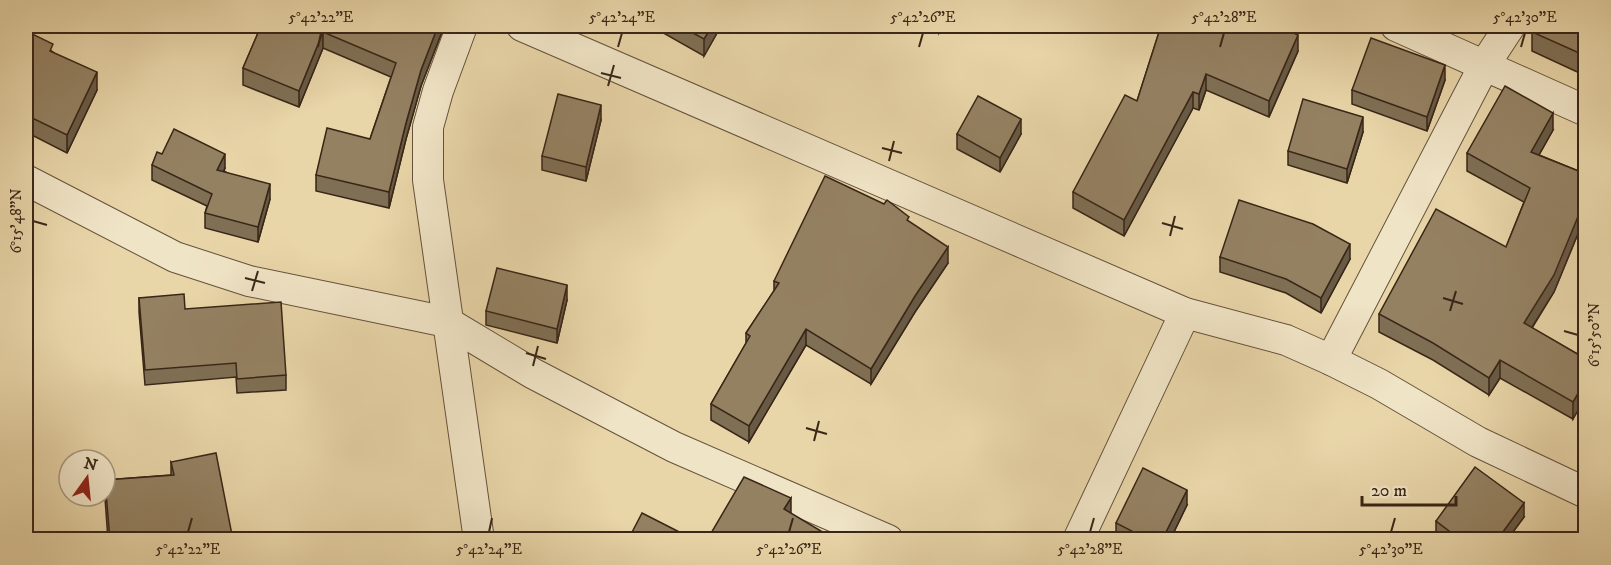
<svg xmlns="http://www.w3.org/2000/svg" width="1611" height="565" font-family="'IM FELL DW Pica',serif">
	<rect width="100%" height="100%" fill="#e8d5a8"/>
	<filter id="stains"><feTurbulence type="fractalNoise" baseFrequency=".00333" numOctaves="4"/><feColorMatrix values="0 0 0 0 .2 0 0 0 0 .09 0 0 0 0 .02 0 0 0 .5 -.17"/></filter>
	<radialGradient id="worn" r=".72"><stop offset=".6" stop-color="#630" stop-opacity="0"/><stop offset="1" stop-color="#630" stop-opacity=".3"/></radialGradient>
	<g fill="none" stroke-linecap="round" stroke-linejoin="round">
		<defs>
			<g id="minor">
				<path d="M462,26L438,91L428,127V180L479,540"/>
				<path d="M522,26L1185,313L1286,340L1331,360L1379,384L1478,442L1586,493"/>
				<path d="M1396,26L1586,111"/>
				<path d="M26,180L175,257L249,281L447,322L532,373L674,447L888,540"/>
				<path d="M1331,360L1485,64L1510,26"/>
				<path d="M1078,540L1185,313"/>
			</g>
		</defs>
		<use href="#minor" stroke="#65523b" stroke-width="32"/>
		<use href="#minor" stroke="#f0e4c6" stroke-width="30"/>
	</g>
	<g fill="#7f6f54" stroke="#392617" stroke-width="1.5">
		<path d="M144,26H163L161,32Z"/>
		<path d="M261,26H443V29L421,86L406,139L389,208L316,191V175L370,139L391,77L323,48L299,107L243,85V68Z"/>
		<path d="M651,26H721L704,56Z"/>
		<path d="M927,26H943L939,33Z"/>
		<path d="M1141,26H1283L1282,28L1298,51L1269,117L1206,90L1199,110L1193,108L1124,236L1073,208V192L1137,101L1159,32Z"/>
		<path d="M1586,26V76L1532,51V32Z"/>
		<path d="M26,31L53,52L97,90L67,153L26,132Z"/>
		<path d="M1445,80L1427,131L1352,104V90Z"/>
		<path d="M601,120L586,181L542,170V156Z"/>
		<path d="M1553,130L1539,155L1586,174V214L1554,292L1532,328L1586,359L1573,419L1500,378L1489,395L1433,360L1379,332V314L1506,247L1524,202L1467,171V153Z"/>
		<path d="M1363,132L1347,183L1288,165V151Z"/>
		<path d="M957,134H1021L1000,172L957,149Z"/>
		<path d="M152,165L225,168L224,171L270,199L258,242L205,228V213L207,206L152,180Z"/>
		<path d="M909,222L948,263L915,312L871,384L806,345L749,442L711,420V404L746,343V333L774,291V281Z"/>
		<path d="M1220,257L1350,259L1321,313L1286,293L1220,272Z"/>
		<path d="M139,298L185,309L286,375V390L237,393L236,377L145,385L139,312Z"/>
		<path d="M567,300L557,343L486,325V311Z"/>
		<path d="M171,462L233,540H108L105,498V480L171,475Z"/>
		<path d="M1187,505L1170,540H1121L1116,537V523Z"/>
		<path d="M1524,517L1507,540H1441L1436,536V521Z"/>
	</g>
	<g fill="#685a45" stroke="#392617" stroke-width="1.5">
		<path d="M438,26H443V29L421,86L406,139L389,208V192L406,123L421,70Z"/>
		<path d="M712,26H721L704,56V39Z"/>
		<path d="M939,26H943L939,33Z"/>
		<path d="M323,32V48L299,107V91Z"/>
		<path d="M1298,35V51L1269,117V101Z"/>
		<path d="M1445,65V80L1427,131V117Z"/>
		<path d="M97,72V90L67,153V135Z"/>
		<path d="M1206,74V90L1199,110V94Z"/>
		<path d="M1193,92V108L1124,236V220Z"/>
		<path d="M601,105V120L586,181V167Z"/>
		<path d="M1553,113V130L1531,169V152Z"/>
		<path d="M1363,117V132L1347,183V169Z"/>
		<path d="M1021,119V134L1000,172V158Z"/>
		<path d="M225,154V168L217,184V170Z"/>
		<path d="M270,184V199L258,242V227Z"/>
		<path d="M1586,197V214L1554,292L1524,340V323Z"/>
		<path d="M1350,244V259L1321,313V298Z"/>
		<path d="M948,247V263L915,312L871,384V369L915,296Z"/>
		<path d="M567,285V300L557,343V329Z"/>
		<path d="M806,329V345L749,442V426Z"/>
		<path d="M1500,360V378L1489,395V378Z"/>
		<path d="M1586,380V397L1573,419V402Z"/>
		<path d="M1187,490V505L1170,540H1162Z"/>
		<path d="M791,498V517L784,509Z"/>
		<path d="M1524,503V517L1507,540H1497Z"/>
	</g>
	<g fill="#948162" stroke="#392617" stroke-width="1.5">
		<path d="M261,26H438L421,70L406,123L389,192L316,175L327,128L370,139L396,63L323,32L299,91L243,68Z"/>
		<path d="M680,26H712L704,39Z"/>
		<path d="M1161,26H1277L1298,35L1269,101L1206,74L1199,94L1193,92L1124,220L1073,192L1125,95L1137,101Z"/>
		<path d="M1535,26H1586V56L1532,32Z"/>
		<path d="M26,31L53,44L50,51L97,72L67,135L26,115Z"/>
		<path d="M1371,38L1445,65L1427,117L1352,90Z"/>
		<path d="M1505,86L1553,113L1531,152L1586,174V197L1554,275L1524,323L1586,359V380L1573,402L1500,360L1489,378L1433,343L1379,314L1436,209L1506,247L1530,188L1467,153Z"/>
		<path d="M558,94L601,105L586,167L542,156Z"/>
		<path d="M978,96L1021,119L1000,158L957,134Z"/>
		<path d="M1303,99L1363,117L1347,169L1288,151Z"/>
		<path d="M174,129L225,154L217,170L270,184L258,227L205,213L212,194L152,165L157,152L162,154Z"/>
		<path d="M825,176L884,204L887,200L909,217L907,220L948,247L915,296L871,369L806,329L749,426L711,404L750,336L746,333L779,283L774,281Z"/>
		<path d="M1239,200L1313,224L1350,244L1321,298L1286,279L1220,257Z"/>
		<path d="M497,268L567,285L557,329L486,311Z"/>
		<path d="M184,294L185,309L281,302L286,375L237,379L236,363L145,370L139,298Z"/>
		<path d="M216,453L233,540H110L105,480L174,475L171,462Z"/>
		<path d="M1475,467L1524,503L1497,540H1461L1436,521Z"/>
		<path d="M1143,468L1187,490L1162,540H1149L1116,523Z"/>
		<path d="M744,477L791,498L784,509L836,540H707Z"/>
		<path d="M642,513L695,540H628Z"/>
	</g>
	<path fill="none" stroke="#392617" stroke-width="2" d="M318,47L321,33M618,47L622,33M919,47L923,33M1220,47L1224,33M1521,47L1525,33M601,73L621,78M608,86L614,65M882,148L902,153M889,161L894,141M33,221L47,225M1162,223L1183,229M1170,236L1175,216M245,278L265,283M252,291L258,271M1443,298L1463,304M1450,311L1456,291M1564,331L1578,335M526,353L546,359M533,366L538,346M806,428L827,434M814,441L819,421M188,532L192,518M489,532L492,518M789,532L793,518M1090,532L1094,518M1391,532L1395,518"/>
	<rect width="1611" height="565" fill="none" stroke="#e8d5a8" stroke-width="66"/>
	<g transform="translate(87 478) rotate(15)"><circle r="28" fill="#f0e4c6" stroke="#a79880" stroke-width="1.5"/>
	<path d="M0-4.5L10 22L0 15L-10 22Z" fill="#8f2418"/>
	<text y="-9" font-size="16" font-weight="bold" text-anchor="middle" fill="#392617">N</text>
	</g>
	<path d="M1362 496v9h94v-9" fill="none" stroke="#392617" stroke-width="3"/>
	<text x="1371" y="496" font-size="18" fill="#392617" stroke="#f0e4c6" stroke-width="4.5" paint-order="stroke">20 m</text>
	<rect x="33" y="33" width="1545" height="499" fill="none" stroke="#392617" stroke-width="2"/>
	<g font-size="15" text-anchor="middle" fill="#392617">
		<text x="321" y="22">5°42'22"E</text>
		<text x="622" y="22">5°42'24"E</text>
		<text x="923" y="22">5°42'26"E</text>
		<text x="1224" y="22">5°42'28"E</text>
		<text x="1525" y="22">5°42'30"E</text>
		<text transform="translate(16 221) rotate(-90)" y="5">6°15'48"N</text>
		<text transform="translate(1594 335) rotate(-90)" y="5">6°15'50"N</text>
		<text x="188" y="554">5°42'22"E</text>
		<text x="489" y="554">5°42'24"E</text>
		<text x="789" y="554">5°42'26"E</text>
		<text x="1090" y="554">5°42'28"E</text>
		<text x="1391" y="554">5°42'30"E</text>
	</g>
	<rect width="100%" height="100%" filter="url(#stains)"/>
	<rect width="100%" height="100%" fill="url(#worn)"/>
</svg>
